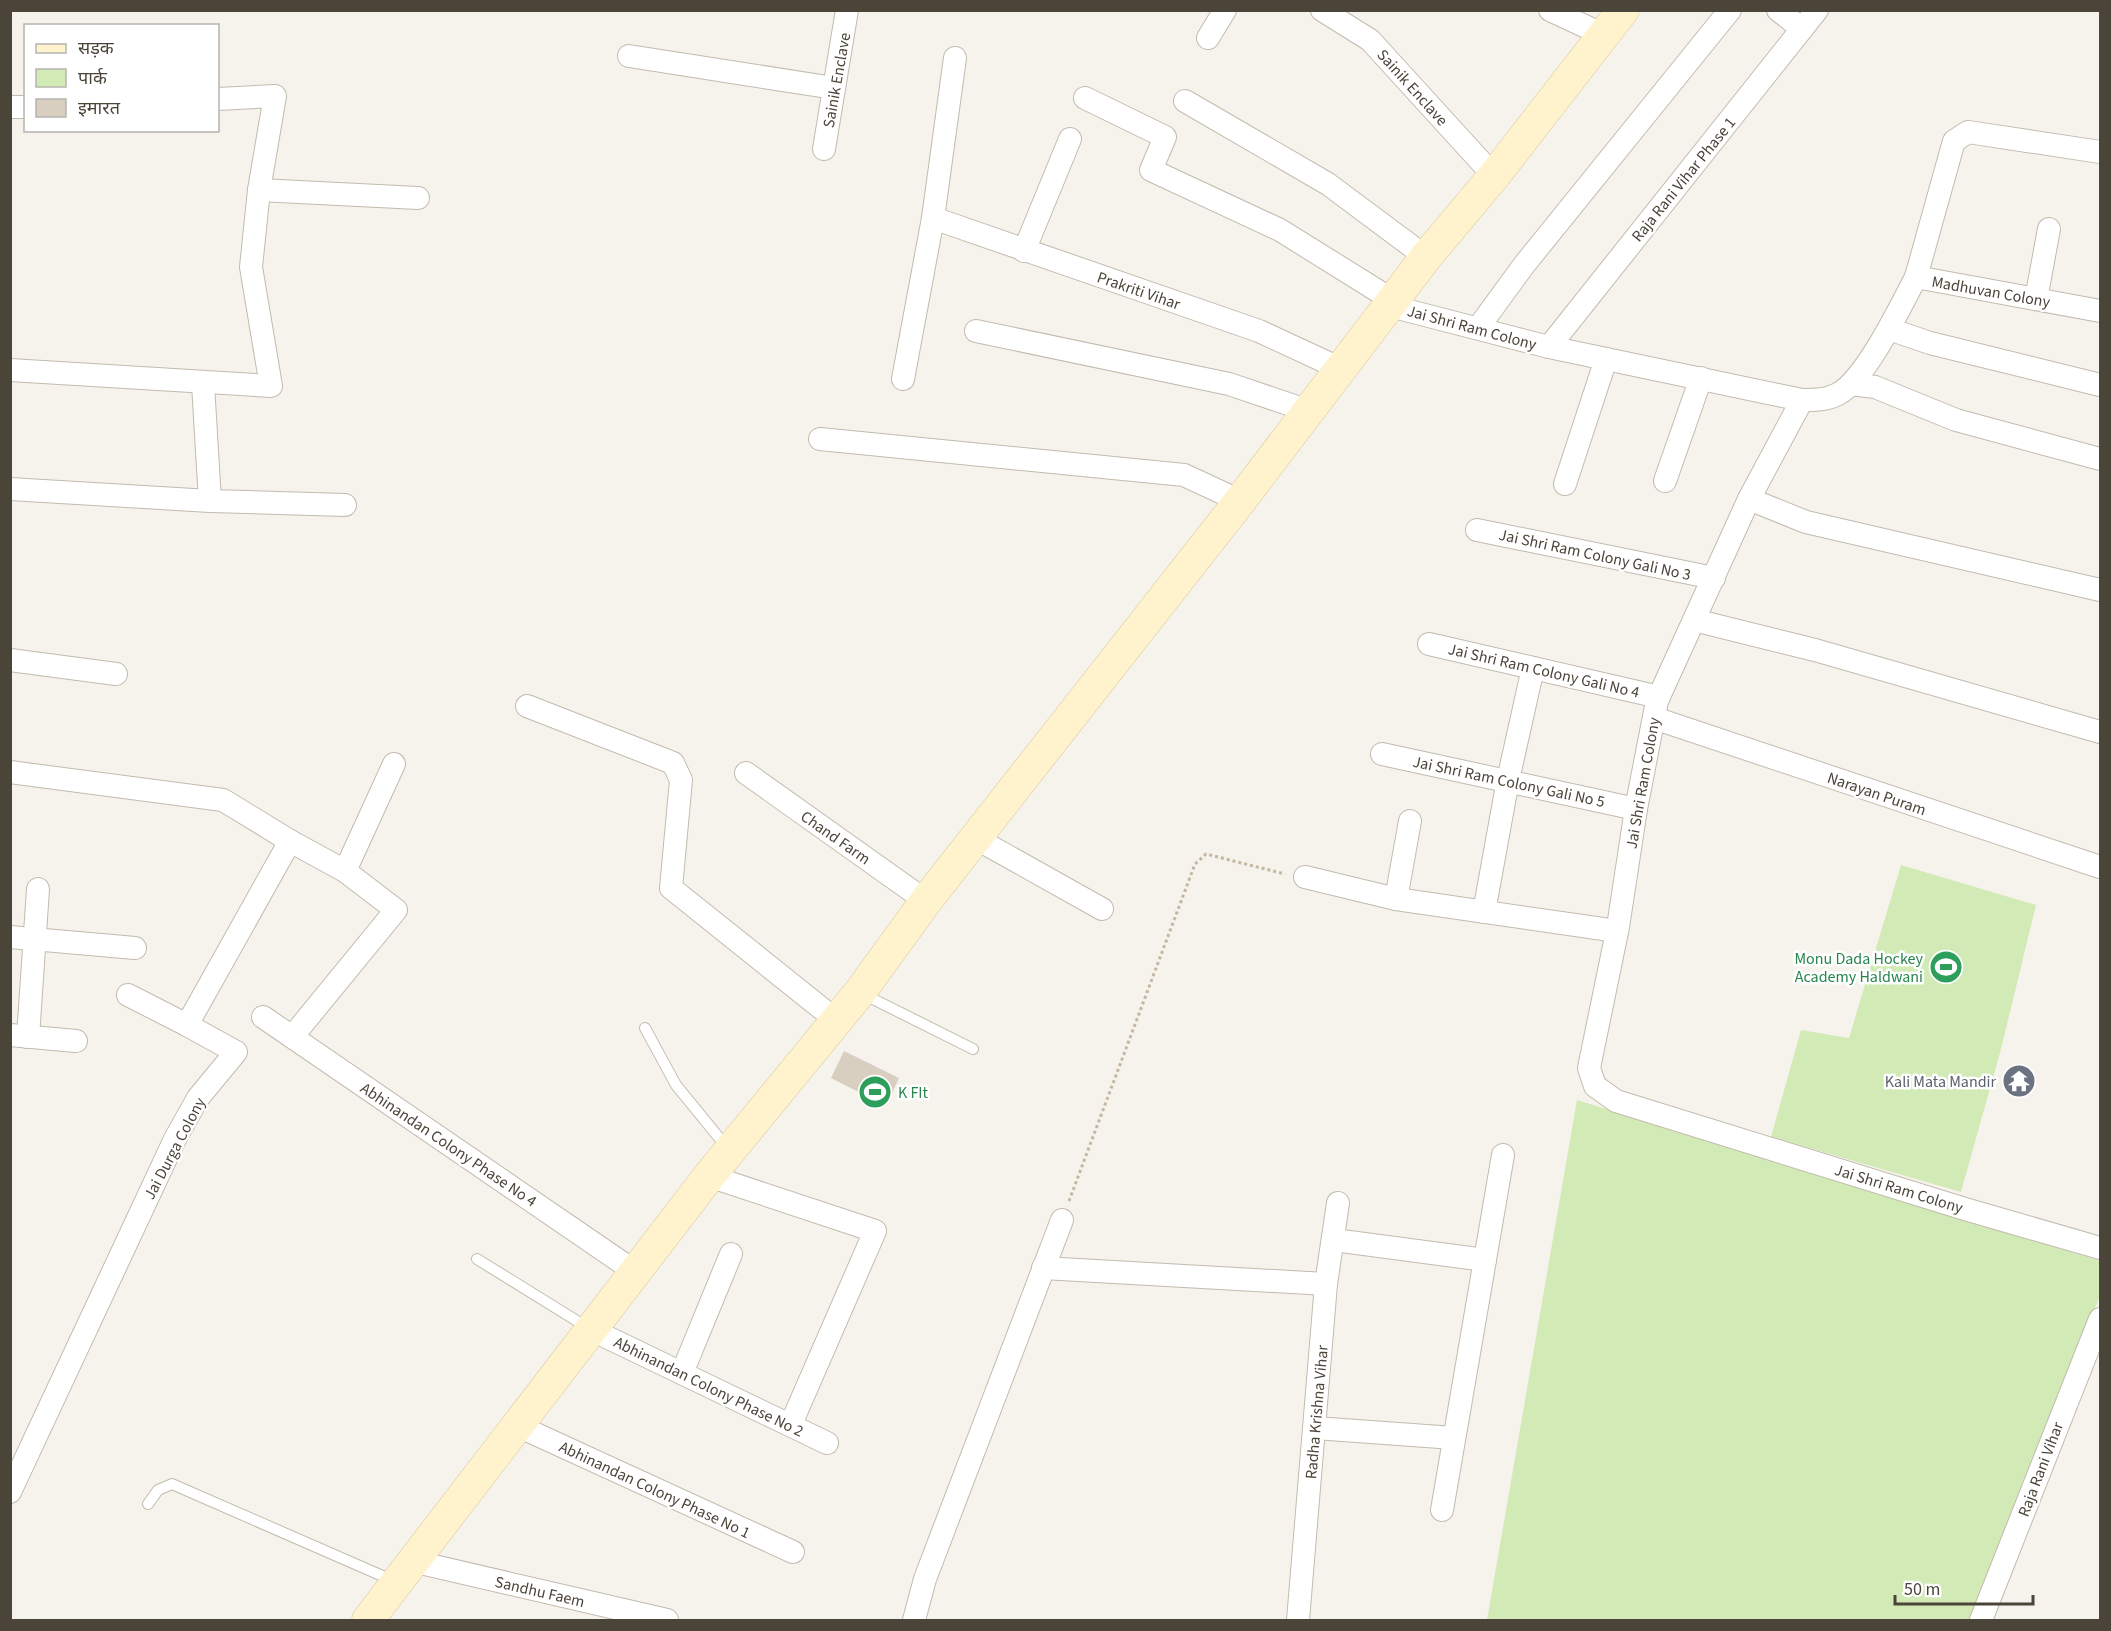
<svg xmlns="http://www.w3.org/2000/svg" width="2111" height="1631" font-family="'Source Sans 3','Noto Sans Devanagari',sans-serif">
	<rect width="100%" height="100%" fill="#f6f3ec"/>
	<g fill="#d2eab5">
		<path d="M1901,865L2036,905L2001,1049L1961,1192L1771,1137L1801,1030L1849,1038Z"/>
		<path d="M1577,1100L2100,1261V1296L1971,1620H1487Z"/>
	</g>
	<path fill="#d8cfc1" d="M844,1051L899,1078L886,1106L831,1078Z"/>
	<g fill="none" stroke-linecap="round" stroke-linejoin="round">
		<defs>
			<g id="lane">
				<path d="M863,994L973,1049"/>
				<path d="M645,1028L676,1085L729,1150"/>
				<path d="M477,1259L590,1329"/>
				<path d="M148,1504L158,1490L172,1484L394,1581"/>
			</g>
			<g id="street">
				<path d="M1322,10L1370,40L1494,176"/>
				<path d="M1550,10L1604,35"/>
				<path d="M1778,10L1802,29"/>
				<path d="M1208,38L1225,10"/>
				<path d="M629,56L834,88"/>
				<path d="M1085,98L1165,137L1151,170L1280,230L1394,301"/>
				<path d="M1185,101L1328,184L1426,257"/>
				<path d="M10,107H26"/>
				<path d="M824,149L847,10"/>
				<path d="M259,190L418,198"/>
				<path d="M933,218L1259,331L1341,369"/>
				<path d="M1024,251L1070,139"/>
				<path d="M1916,277L1954,141L1968,132L2100,152"/>
				<path d="M2036,299L2049,229"/>
				<path d="M1390,306L1549,347L1802,400L1749,499L1657,701L1636,809L1618,927L1589,1068L1595,1086L1616,1101L1965,1209L2100,1248"/>
				<path d="M1478,328L1524,265L1730,10"/>
				<path d="M1889,329L1930,343L2100,385"/>
				<path d="M976,331L1229,384L1309,411"/>
				<path d="M1549,347L1817,10"/>
				<path d="M10,370L271,386L251,267L259,190L275,96L218,99"/>
				<path d="M903,379L933,218L955,58"/>
				<path d="M203,384L210,501"/>
				<path d="M1851,384L1875,387L1956,420L2100,459"/>
				<path d="M1802,400C1815,400 1827,400 1838,394C1865,380 1901,306 1916,277L2100,311"/>
				<path d="M820,439L1184,475L1240,501"/>
				<path d="M1665,481L1701,378"/>
				<path d="M1565,484L1606,359"/>
				<path d="M10,489L210,501L345,505"/>
				<path d="M1749,499L1806,522L2100,590"/>
				<path d="M1477,530L1714,578"/>
				<path d="M1694,620L1815,650L2100,732"/>
				<path d="M1429,644L1659,697"/>
				<path d="M10,660L116,674"/>
				<path d="M527,706L673,763L681,780L671,888L836,1020"/>
				<path d="M1654,718L2100,867"/>
				<path d="M1382,754L1636,809"/>
				<path d="M10,772L223,800L290,841L345,871L394,764"/>
				<path d="M746,773L926,901"/>
				<path d="M977,839L1102,909"/>
				<path d="M1305,877L1396,899L1617,931"/>
				<path d="M1396,899L1410,821"/>
				<path d="M1484,912L1508,780L1533,668"/>
				<path d="M10,937L135,948"/>
				<path d="M128,995L187,1025"/>
				<path d="M263,1017L634,1271"/>
				<path d="M10,1035L76,1041"/>
				<path d="M28,1037L38,889"/>
				<path d="M292,1037L396,910L345,871"/>
				<path d="M709,1176L875,1231L791,1424"/>
				<path d="M1334,1240L1485,1260"/>
				<path d="M1043,1268L1326,1284"/>
				<path d="M590,1329L827,1443"/>
				<path d="M682,1373L731,1254"/>
				<path d="M516,1425L793,1552"/>
				<path d="M1315,1428L1454,1438"/>
				<path d="M10,1492L175,1139L198,1098L236,1052L187,1025L290,841"/>
				<path d="M1442,1510L1503,1155"/>
				<path d="M412,1561L667,1620"/>
				<path d="M914,1620L925,1579L1062,1220"/>
				<path d="M1298,1620L1326,1284L1338,1203"/>
				<path d="M1981,1620L2100,1319"/>
			</g>
			<path id="secondary" d="M368,1620L709,1176L860,992L926,901L1240,501L1426,257L1494,176L1623,10"/>
		</defs>
		<use href="#lane" stroke="#c2bbae" stroke-width="12"/>
		<use href="#street" stroke="#c2bbae" stroke-width="24"/>
		<use href="#secondary" stroke="#d6c79b" stroke-width="33"/>
		<path stroke="#c4b79f" stroke-width="3" stroke-dasharray="3 3" stroke-linecap="butt" d="M1069,1201L1195,864L1206,854L1285,874"/>
		<use href="#lane" stroke="#fff" stroke-width="10"/>
		<use href="#street" stroke="#fff" stroke-width="22"/>
		<use href="#secondary" stroke="#fff3cd" stroke-width="32"/>
	</g>
	<defs>
		<symbol id="stadium-disc" viewBox="-11 -11 22 22"><circle r="9.5" fill="#2e9e5b" stroke="#fff"/><path d="M0-5a6.5 5 0 1 0 0 10a6.5 5 0 1 0 0-10ZM-3.5-1.8h7v3.6h-7Z" fill="#fff"/></symbol>
		<symbol id="temple-disc" viewBox="-11 -11 22 22"><circle r="9.5" fill="#6b7280" stroke="#fff"/><path d="M0-6L5-2H3V0L6.5 2.5H4V6H1.5V3h-3V6H-4V2.5H-6.5L-3 0V-2H-5Z" fill="#fff"/></symbol>
	</defs>
	<g fill-rule="evenodd">
		<use href="#stadium-disc" x="1927" y="948" width="38" height="38"/>
		<use href="#temple-disc" x="2000" y="1062" width="38" height="38"/>
		<use href="#stadium-disc" x="856" y="1073" width="38" height="38"/>
	</g>
	<g text-anchor="middle" stroke-width="5" stroke-linejoin="round" paint-order="stroke">
		<g font-size="16" fill="#4b4439" stroke="#fff">
			<text transform="translate(836 80) rotate(-80)" y="6">Sainik Enclave</text>
			<text transform="translate(1413 87) rotate(48)" y="6">Sainik Enclave</text>
			<text transform="translate(1683 179) rotate(-51)" y="6">Raja Rani Vihar Phase 1</text>
			<text transform="translate(1139 290) rotate(19)" y="6">Prakriti Vihar</text>
			<text transform="translate(1991 291) rotate(10)" y="6">Madhuvan Colony</text>
			<text transform="translate(1472 327) rotate(15)" y="6">Jai Shri Ram Colony</text>
			<text transform="translate(1595 554) rotate(12)" y="6">Jai Shri Ram Colony Gali No 3</text>
			<text transform="translate(1544 670) rotate(13)" y="6">Jai Shri Ram Colony Gali No 4</text>
			<text transform="translate(1509 781) rotate(12)" y="6">Jai Shri Ram Colony Gali No 5</text>
			<text transform="translate(1642 783) rotate(-80)" y="6">Jai Shri Ram Colony</text>
			<text transform="translate(1877 793) rotate(19)" y="6">Narayan Puram</text>
			<text transform="translate(836 837) rotate(35)" y="6">Chand Farm</text>
			<text transform="translate(449 1144) rotate(34)" y="6">Abhinandan Colony Phase No 4</text>
			<text transform="translate(174 1148) rotate(-62)" y="6">Jai Durga Colony</text>
			<text transform="translate(1899 1188) rotate(17)" y="6">Jai Shri Ram Colony</text>
			<text transform="translate(709 1386) rotate(26)" y="6">Abhinandan Colony Phase No 2</text>
			<text transform="translate(1316 1412) rotate(-85)" y="6">Radha Krishna Vihar</text>
			<text transform="translate(2040 1469) rotate(-69)" y="6">Raja Rani Vihar</text>
			<text transform="translate(655 1489) rotate(25)" y="6">Abhinandan Colony Phase No 1</text>
			<text transform="translate(540 1591) rotate(13)" y="6">Sandhu Faem</text>
		</g>
		<g font-size="16" fill="#27864d" stroke="#fff" text-anchor="end">
			<text x="1923" y="964">Monu Dada Hockey<tspan x="1923" dy="18">Academy Haldwani</tspan></text>
			<text x="898" y="1098" text-anchor="start">K FIt</text>
		</g>
		<g font-size="16" fill="#5b616d" stroke="#fff" text-anchor="end">
			<text x="1996" y="1087">Kali Mata Mandir</text>
		</g>
	</g>
	<rect width="2111" height="1631" fill="none" stroke="#4b4439" stroke-width="24"/>
	<rect x="24" y="24" width="195" height="108" fill="#ffffff" stroke="#b7b4b0" stroke-width="1.5"/>
	<rect x="36" y="44" width="30" height="9" fill="#fff3cd" stroke="#b7b4b0" stroke-width="1.5"/>
	<text x="78" y="54" font-size="18" fill="#4b4439">सड़क</text>
	<rect x="36" y="69" width="30" height="18" fill="#d2eab5" stroke="#b7b4b0" stroke-width="1.5"/>
	<text x="78" y="84" font-size="18" fill="#4b4439">पार्क</text>
	<rect x="36" y="99" width="30" height="18" fill="#d8cfc1" stroke="#b7b4b0" stroke-width="1.5"/>
	<text x="78" y="114" font-size="18" fill="#4b4439">इमारत</text>
	<path d="M1895 1595v9h138v-9" fill="none" stroke="#4b4439" stroke-width="3"/>
	<text x="1904" y="1595" font-size="18" fill="#4b4439" stroke="#ffffff" stroke-width="4.5" paint-order="stroke">50 m</text>
</svg>
